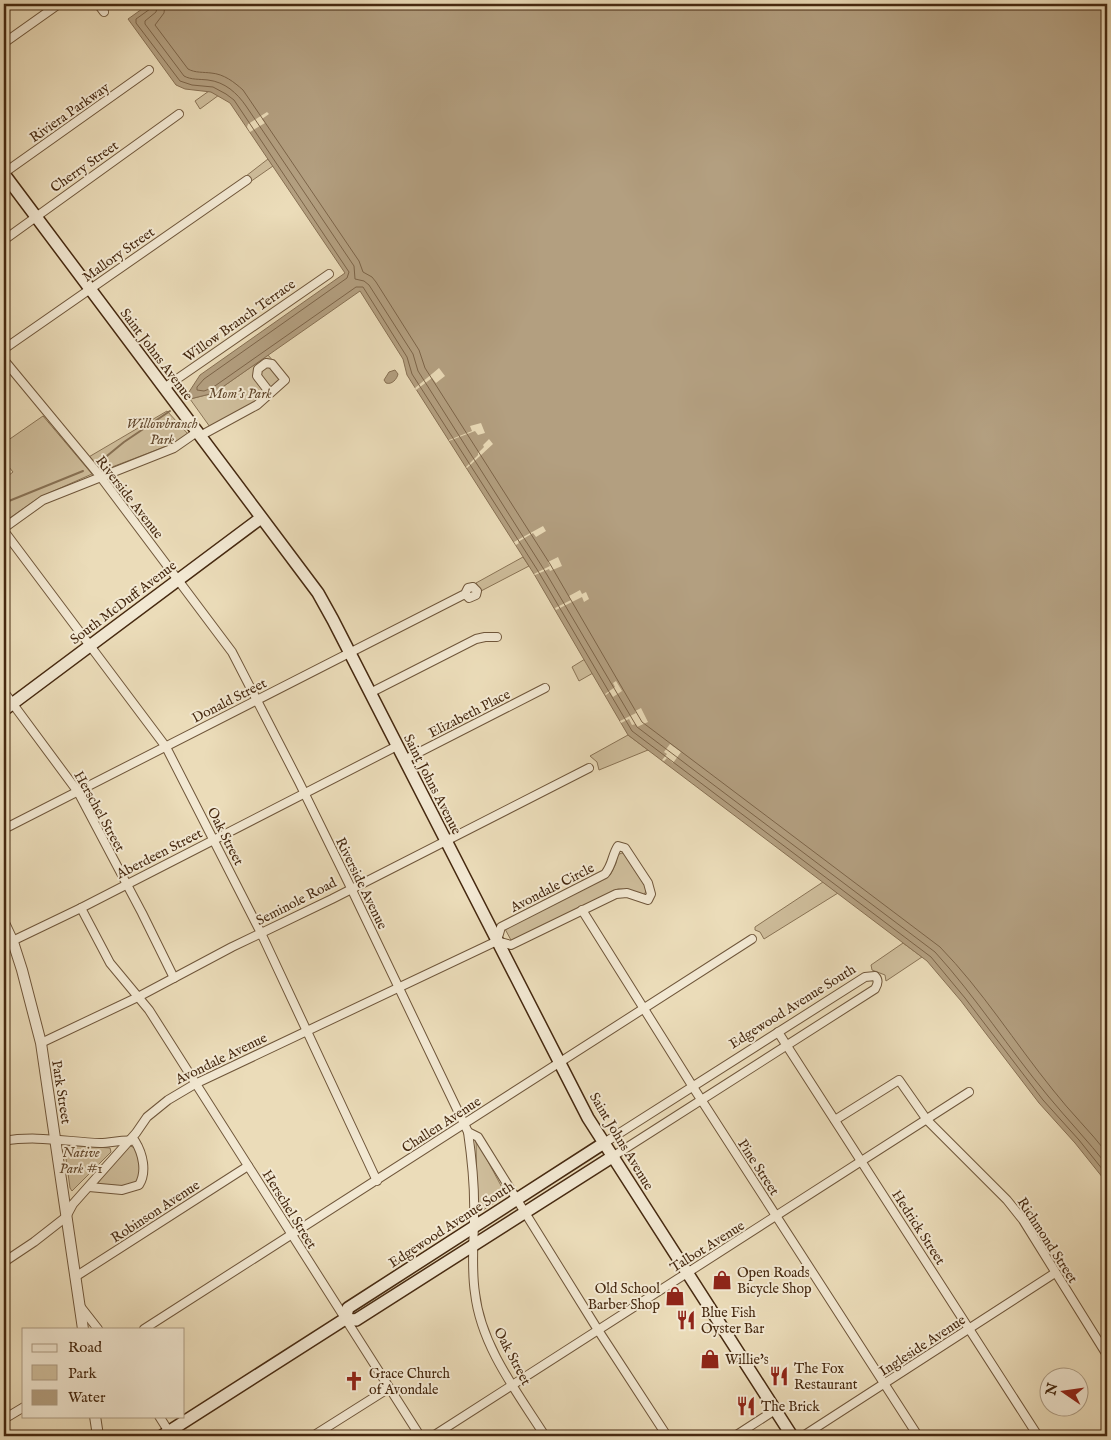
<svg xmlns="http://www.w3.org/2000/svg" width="1111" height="1440" font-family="'IM FELL English',serif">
	<rect width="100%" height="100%" fill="#ebdcb9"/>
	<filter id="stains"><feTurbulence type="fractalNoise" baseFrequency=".004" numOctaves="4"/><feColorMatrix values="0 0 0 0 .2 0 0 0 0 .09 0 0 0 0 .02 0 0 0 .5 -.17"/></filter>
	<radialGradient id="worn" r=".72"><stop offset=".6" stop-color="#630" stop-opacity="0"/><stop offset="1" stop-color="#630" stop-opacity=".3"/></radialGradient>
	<g fill="#cfbe9c" stroke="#8a7456">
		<path d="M209,91L219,95L200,109L195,101Z"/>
		<path d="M268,159L273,166L250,182L246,176Z"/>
		<path d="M268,355L286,376L248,407L210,427L190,399L214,393Z"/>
		<path d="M167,411L188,434L172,444L99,472L87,458Z"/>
		<path d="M43,416L92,474L40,497L4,522V479L13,472L4,461V443Z"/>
		<path d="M523,557L529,566L481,591L476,583Z"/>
		<path d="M585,659L593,673L579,681L572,667Z"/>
		<path d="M628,735L648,750L599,770L597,762L590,756Z"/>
		<path d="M622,853L626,854L646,888V891L644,895C636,895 630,889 618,889L512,942L505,929L610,875L616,863L617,855Z"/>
		<path d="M823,882L838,893L764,939L760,932L755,930V927Z"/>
		<path d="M903,943L922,957L886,981L885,975L872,970L871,965Z"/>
		<path d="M476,1139L506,1195L477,1214Z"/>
		<path d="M66,1145L110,1148L111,1152L72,1191L70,1188L65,1151Z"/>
		<path d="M128,1145L135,1148C150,1190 130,1187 97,1184Z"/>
	</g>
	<g fill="#b39f80" stroke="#877053">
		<path d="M149,4H1107V1183L1075,1143L1039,1103L961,1001L927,961L628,735L534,574L407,375L403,359L360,291L214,393L190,399L187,395L200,375L345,273L230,103L211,92L185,89L176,85L128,19Z"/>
		<path d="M395,370L398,374C397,379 392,385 386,383L384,380L389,372Z"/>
	</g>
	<g fill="#ebdcb9">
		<path d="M267,112L269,114L262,119L265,123L250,132L247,127L248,124Z"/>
		<path d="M439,368L445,376L436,383L432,378L416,390L415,388Z"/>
		<path d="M481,423L485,433L478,435L475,431L449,441V440L472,431L470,426Z"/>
		<path d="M489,439L493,444L467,468L466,467L478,455V453L484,447L483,445Z"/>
		<path d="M543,526L546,531L536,537L533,533L518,542L519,543L516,545L514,542Z"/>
		<path d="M558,557L562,566L550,571L549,569L535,575L534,574L550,566L548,562Z"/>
		<path d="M580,590L582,594L586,592L589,599L584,602L582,597L556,610L555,608L571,600L569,596Z"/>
		<path d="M616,681L622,691L613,697L610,692L606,695L605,694L615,687L613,683Z"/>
		<path d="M641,708L648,722L637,727L636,724L632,725L629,719L621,723L620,721L636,713L635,711Z"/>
		<path d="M670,744L681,752L673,763L667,758L664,761L662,760L667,754L664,752Z"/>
	</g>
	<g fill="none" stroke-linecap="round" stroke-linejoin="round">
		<g stroke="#7c6448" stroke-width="1">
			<path d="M152,4L150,9L136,19V23L180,81L192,85L213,87L226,94L234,100L349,272L347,278L204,379L197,387V390L204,391L212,388L356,287H363L407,357L412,374L538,571L632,731L931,957L965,998L1043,1100L1079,1140L1107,1175"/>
			<path d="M158,4L156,12L145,21V24L184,76C191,80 200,79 208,80C225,82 237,93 246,106L354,266L355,279L364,281L369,285L413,354L418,371L543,568L637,727L935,952C976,997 1009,1049 1048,1096C1067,1119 1088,1141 1107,1165"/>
			<path d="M165,4L164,13L155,25L188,69C195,73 204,72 211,73C224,74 234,82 243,90L359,261L363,272L372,277L376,282L419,350L425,368L550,564L642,722L940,947C982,990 1015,1043 1053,1090C1070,1112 1090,1131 1107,1153"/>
		</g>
		<g stroke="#877053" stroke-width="2">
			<path d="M102,460L124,442L170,411"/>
			<path d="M4,503L83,471"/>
		</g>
		<defs>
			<g id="minor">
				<path d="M98,4L104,12"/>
				<path d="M4,43L59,4"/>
				<path d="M4,173L149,70"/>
				<path d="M4,240L179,114"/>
				<path d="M4,349L247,180"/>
				<path d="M4,360L100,476L232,652L299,782L351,888L468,1132L478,1137L598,1330L667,1436"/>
				<path d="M164,388L329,274"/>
				<path d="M200,436L257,405L285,380L272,364L266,363L258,369L257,376L270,393"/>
				<path d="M4,528L43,500L174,448L197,432"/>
				<path d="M4,531L166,747L261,933L377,1181"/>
				<path d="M4,692L78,792L142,913L174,978"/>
				<path d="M370,693L476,639L485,637H497"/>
				<path d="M404,760L545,688"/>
				<path d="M4,829L465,594L468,588L473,587L477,591L476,595L469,598L465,594"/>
				<path d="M618,846L625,848L648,883L651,894L648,900L627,893L616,894L511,945L497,941L501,927L605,874C613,864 612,855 618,846Z"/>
				<path d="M81,908L110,963L149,1010L420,1436"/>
				<path d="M582,910L693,1087L918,1436"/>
				<path d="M4,945L81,908L397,746"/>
				<path d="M778,1032L1038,1436"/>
				<path d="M41,1043L138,997L232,947L332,899L589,768"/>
				<path d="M835,1120L899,1080L927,1120L1007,1200L1023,1220L1107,1355"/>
				<path d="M468,1132C472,1160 475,1188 474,1216C474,1242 471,1267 475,1293C481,1346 517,1392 545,1436"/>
				<path d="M4,1141C36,1135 68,1142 100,1143C112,1143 123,1139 135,1141C143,1154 147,1172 139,1185L122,1190L89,1187"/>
				<path d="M604,1143L865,977L875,976C879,980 878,984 875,989L612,1157"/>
				<path d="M4,1262L34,1242L66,1217L73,1204L136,1133L147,1117L168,1100L195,1084L497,941"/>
				<path d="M75,1277L248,1166"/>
				<path d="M80,1306L98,1329"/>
				<path d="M144,1329L752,939"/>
				<path d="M159,1416L171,1435"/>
				<path d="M4,1419L24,1407"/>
				<path d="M313,1436L389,1388"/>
				<path d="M433,1436L969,1092"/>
				<path d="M735,1436L775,1410"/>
				<path d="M803,1436L1055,1273"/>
			</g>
			<g id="tertiary">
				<path d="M4,923L13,942L22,970L41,1043L83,1329"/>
				<path d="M95,1416L98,1436"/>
			</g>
			<g id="secondary">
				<path d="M4,174L318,593L333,620L588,1118L792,1436"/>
				<path d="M4,710L261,518"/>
				<path d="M345,1319L348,1308L604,1143"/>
				<path d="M162,1436L345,1319L356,1320L612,1157"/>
			</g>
		</defs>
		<use href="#minor" stroke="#6f563a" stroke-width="10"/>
		<use href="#tertiary" stroke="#6f563a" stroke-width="12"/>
		<use href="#secondary" stroke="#462910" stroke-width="14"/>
		<use href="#minor" stroke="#f2e8d2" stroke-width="8"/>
		<use href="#tertiary" stroke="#f2e8d2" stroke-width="10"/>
		<use href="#secondary" stroke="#f2e8d2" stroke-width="11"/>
	</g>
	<defs>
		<symbol id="shop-bare" viewBox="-9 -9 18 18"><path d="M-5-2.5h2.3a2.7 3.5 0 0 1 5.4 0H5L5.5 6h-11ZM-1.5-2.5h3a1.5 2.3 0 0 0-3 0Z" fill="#8f2418" stroke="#f2e8d2" stroke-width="2.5" paint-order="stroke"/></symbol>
		<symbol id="restaurant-bare" viewBox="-9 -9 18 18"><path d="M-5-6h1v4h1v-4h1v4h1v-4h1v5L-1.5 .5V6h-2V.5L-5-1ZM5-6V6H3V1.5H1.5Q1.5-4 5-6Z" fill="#8f2418" stroke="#f2e8d2" stroke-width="2.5" paint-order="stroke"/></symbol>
		<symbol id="church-bare" viewBox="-9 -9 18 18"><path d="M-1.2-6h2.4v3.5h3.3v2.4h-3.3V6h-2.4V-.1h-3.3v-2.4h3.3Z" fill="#8f2418" stroke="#f2e8d2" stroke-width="2.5" paint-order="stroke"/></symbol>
	</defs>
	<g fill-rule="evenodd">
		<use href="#shop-bare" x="708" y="1266" width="28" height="28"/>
		<use href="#shop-bare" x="661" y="1282" width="28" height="28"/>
		<use href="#restaurant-bare" x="672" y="1306" width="28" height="28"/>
		<use href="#shop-bare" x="696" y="1345" width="28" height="28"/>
		<use href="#restaurant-bare" x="765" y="1362" width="28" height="28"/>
		<use href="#church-bare" x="340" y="1367" width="28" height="28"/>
		<use href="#restaurant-bare" x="732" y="1392" width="28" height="28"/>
	</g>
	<g text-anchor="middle" stroke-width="4" stroke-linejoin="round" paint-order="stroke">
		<g font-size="14" fill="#462910" stroke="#f2e8d2">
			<text transform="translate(69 112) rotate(-35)" y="5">Riviera Parkway</text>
			<text transform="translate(84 166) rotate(-35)" y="5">Cherry Street</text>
			<text transform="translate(118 254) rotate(-35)" y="5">Mallory Street</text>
			<text transform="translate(239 320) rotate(-35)" y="5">Willow Branch Terrace</text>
			<text transform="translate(157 354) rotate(53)" y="5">Saint Johns Avenue</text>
			<text transform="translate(130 497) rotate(52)" y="5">Riverside Avenue</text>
			<text transform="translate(123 602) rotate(-37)" y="5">South McDuff Avenue</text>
			<text transform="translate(229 700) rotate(-27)" y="5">Donald Street</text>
			<text transform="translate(469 713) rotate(-27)" y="5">Elizabeth Place</text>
			<text transform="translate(433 784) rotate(63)" y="5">Saint Johns Avenue</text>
			<text transform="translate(100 811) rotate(61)" y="5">Herschel Street</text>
			<text transform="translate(226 836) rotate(63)" y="5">Oak Street</text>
			<text transform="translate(159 853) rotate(-27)" y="5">Aberdeen Street</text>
			<text transform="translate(362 883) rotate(64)" y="5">Riverside Avenue</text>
			<text transform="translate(552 887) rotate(-27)" y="5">Avondale Circle</text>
			<text transform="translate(296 901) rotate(-27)" y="5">Seminole Road</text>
			<text transform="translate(792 1006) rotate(-32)" y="5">Edgewood Avenue South</text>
			<text transform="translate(221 1058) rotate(-26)" y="5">Avondale Avenue</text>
			<text transform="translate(62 1092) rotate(81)" y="5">Park Street</text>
			<text transform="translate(441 1124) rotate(-33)" y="5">Challen Avenue</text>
			<text transform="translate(622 1141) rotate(59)" y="5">Saint Johns Avenue</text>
			<text transform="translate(759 1167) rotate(57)" y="5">Pine Street</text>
			<text transform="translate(290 1209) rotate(58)" y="5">Herschel Street</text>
			<text transform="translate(155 1211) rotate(-33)" y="5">Robinson Avenue</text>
			<text transform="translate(451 1224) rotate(-33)" y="5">Edgewood Avenue South</text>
			<text transform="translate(919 1227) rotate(57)" y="5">Hedrick Street</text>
			<text transform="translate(1048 1240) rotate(57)" y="5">Richmond Street</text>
			<text transform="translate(707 1246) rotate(-32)" y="5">Talbot Avenue</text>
			<text transform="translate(922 1345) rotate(-33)" y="5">Ingleside Avenue</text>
			<text transform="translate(513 1356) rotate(62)" y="5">Oak Street</text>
		</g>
		<g font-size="14" font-style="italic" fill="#61472c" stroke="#f2e8d2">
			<text x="240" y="398">Mom's Park</text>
			<text x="162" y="428">Willowbranch<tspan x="162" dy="16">Park</tspan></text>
			<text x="81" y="1157">Native<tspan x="81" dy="16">Park #1</tspan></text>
		</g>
		<g font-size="14" fill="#462910" stroke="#f2e8d2" text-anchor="start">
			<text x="737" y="1277">Open Roads<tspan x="737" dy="16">Bicycle Shop</tspan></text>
			<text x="660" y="1293" text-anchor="end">Old School<tspan x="660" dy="16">Barber Shop</tspan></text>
			<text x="701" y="1317">Blue Fish<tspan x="701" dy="16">Oyster Bar</tspan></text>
			<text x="725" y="1364">Willie's</text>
			<text x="794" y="1373">The Fox<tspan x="794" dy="16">Restaurant</tspan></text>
			<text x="369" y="1378">Grace Church<tspan x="369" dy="16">of Avondale</tspan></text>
			<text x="761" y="1411">The Brick</text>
		</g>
	</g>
	<rect width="1111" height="1440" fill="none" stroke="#ebdcb9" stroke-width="20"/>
	<rect x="5" y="5" width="1101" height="1430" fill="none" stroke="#462910" stroke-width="2.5"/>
	<rect x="10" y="10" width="1091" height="1420" fill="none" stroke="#462910"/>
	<rect x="22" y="1328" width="162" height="90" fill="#f2e8d2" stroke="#ad9c84"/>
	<rect x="32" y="1344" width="25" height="8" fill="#f2e8d2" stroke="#ad9c84"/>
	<text x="68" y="1352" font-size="15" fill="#462910">Road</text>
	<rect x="32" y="1365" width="25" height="15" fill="#cfbe9c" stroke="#ad9c84"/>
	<text x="68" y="1378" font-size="15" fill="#462910">Park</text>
	<rect x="32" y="1390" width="25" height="15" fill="#b39f80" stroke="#ad9c84"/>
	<text x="68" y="1402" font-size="15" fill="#462910">Water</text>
	<g transform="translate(1064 1392) rotate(283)"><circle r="24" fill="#f2e8d2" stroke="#ad9c84"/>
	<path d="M0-4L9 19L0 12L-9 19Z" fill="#8f2418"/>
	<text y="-8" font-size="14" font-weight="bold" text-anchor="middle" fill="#462910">N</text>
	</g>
	<rect width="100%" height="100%" filter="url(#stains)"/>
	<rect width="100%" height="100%" fill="url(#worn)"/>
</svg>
